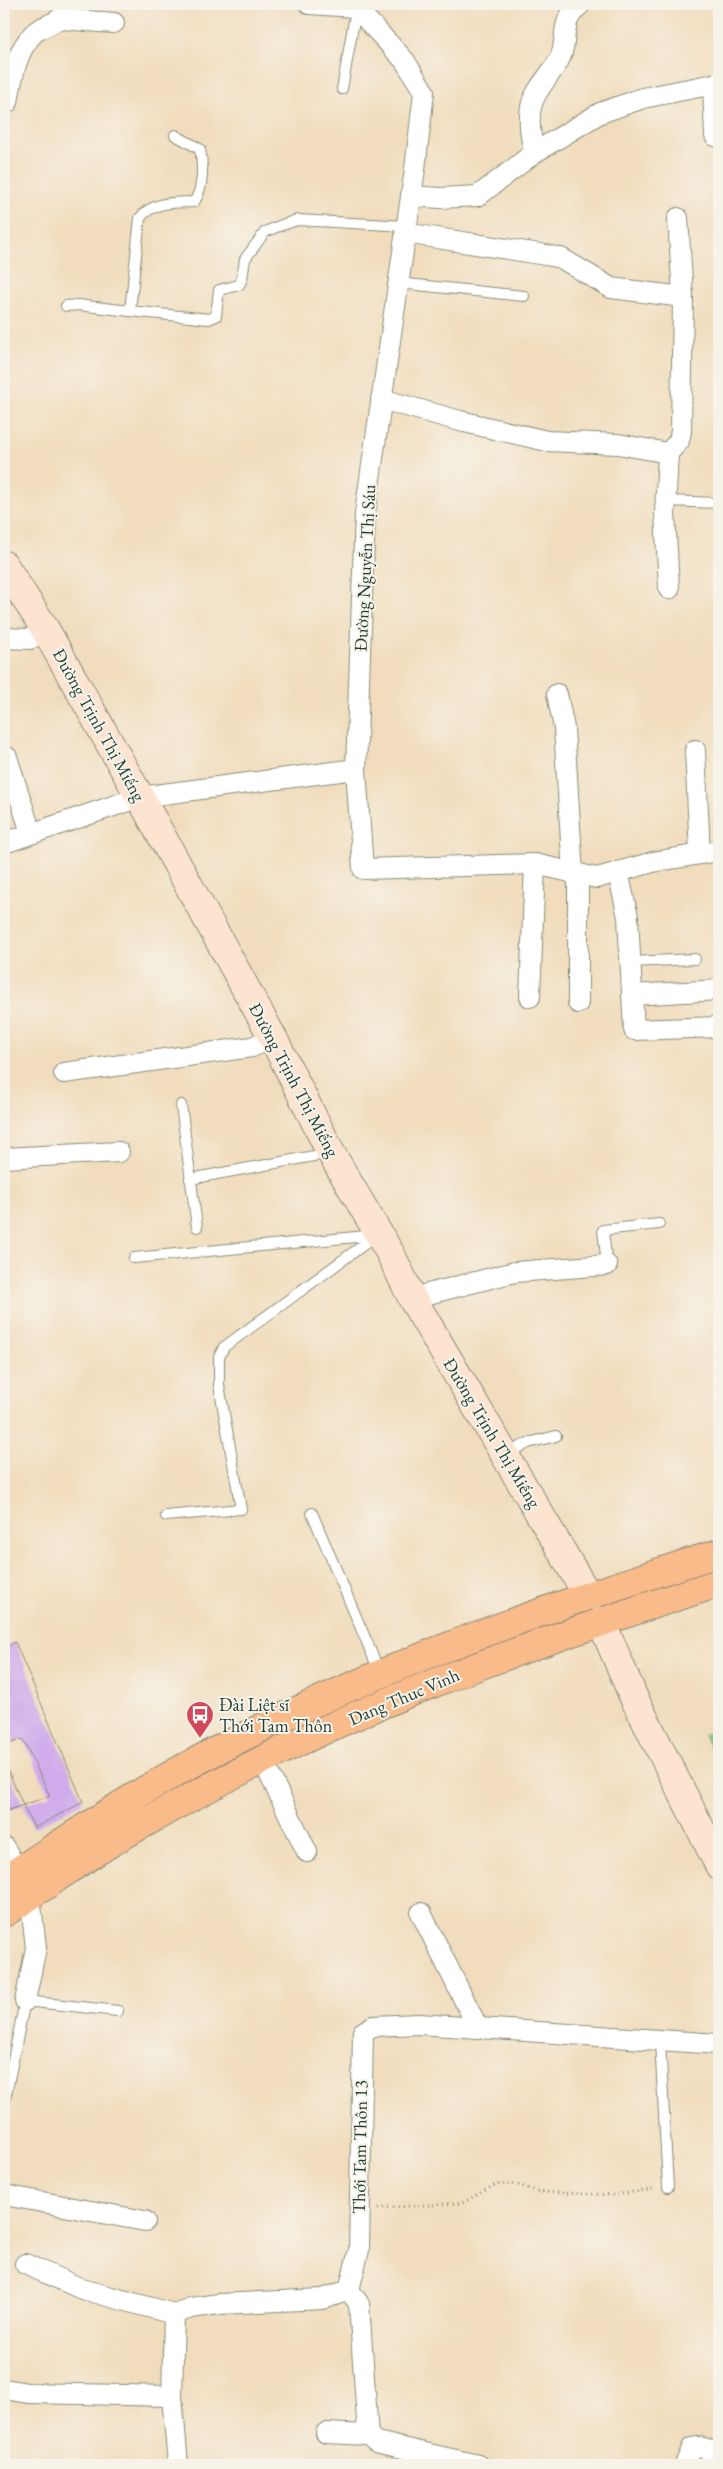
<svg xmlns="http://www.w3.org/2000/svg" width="723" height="2469" font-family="'EB Garamond',serif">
	<rect width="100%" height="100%" fill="#f7f3e8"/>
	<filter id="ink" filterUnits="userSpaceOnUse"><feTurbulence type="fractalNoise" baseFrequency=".02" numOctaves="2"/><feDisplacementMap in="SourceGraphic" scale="10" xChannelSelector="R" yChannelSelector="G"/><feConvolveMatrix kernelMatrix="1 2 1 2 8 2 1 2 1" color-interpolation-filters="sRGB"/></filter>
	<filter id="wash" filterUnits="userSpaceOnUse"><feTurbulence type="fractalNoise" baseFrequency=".0096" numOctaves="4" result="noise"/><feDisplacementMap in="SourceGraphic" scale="20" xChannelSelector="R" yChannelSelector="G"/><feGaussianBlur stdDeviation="1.12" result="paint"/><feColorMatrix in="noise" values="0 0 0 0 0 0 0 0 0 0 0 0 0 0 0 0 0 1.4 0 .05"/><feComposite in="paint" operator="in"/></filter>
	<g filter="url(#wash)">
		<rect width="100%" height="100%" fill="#f1ddbd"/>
		<path fill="#84d291" stroke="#528862" d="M719,1730V1765L704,1735Z"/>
		<g id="blocks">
			<g fill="#d0abeb">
				<path d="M15,1642L83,1802L34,1828L23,1805L50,1796L23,1739L4,1746V1648Z"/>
				<path d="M4,1761L23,1805L4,1812Z"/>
			</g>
		</g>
	</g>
	<g filter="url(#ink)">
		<use href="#blocks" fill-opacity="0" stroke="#888d78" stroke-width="1"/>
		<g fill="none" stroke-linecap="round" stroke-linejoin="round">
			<defs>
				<g id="service">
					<path d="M342,89L356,9"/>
					<path d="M175,135L200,149C203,165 204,188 194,202C174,203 153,201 140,218L130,311L209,319L216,316L219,290L239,285L242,279L245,259L265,232L279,226L297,220L407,226"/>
					<path d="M398,283L524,296"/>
					<path d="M66,306L78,305L130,311"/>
					<path d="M666,501L719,503"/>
					<path d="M631,962L695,959"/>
					<path d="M181,1105L197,1227"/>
					<path d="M190,1179L330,1153"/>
					<path d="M134,1258L377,1235"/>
					<path d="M607,1265L603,1230L659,1224"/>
					<path d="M506,1454L528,1443L556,1436"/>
					<path d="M312,1513L380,1673"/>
					<path d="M166,1516L241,1509L219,1385V1357L224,1347L377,1235"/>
					<path d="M660,2041L668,2187"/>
					<path d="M4,2104L25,2001L118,2011"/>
				</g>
				<g id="minor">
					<path d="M309,4L355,7"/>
					<path d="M60,19L114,23"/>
					<path d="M713,84L715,136H719"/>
					<path d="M8,102C12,78 16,51 34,33C45,23 66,24 66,4"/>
					<path d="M534,153C531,138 528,122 531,107C535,89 551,75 559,60C570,40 557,23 581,4"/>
					<path d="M411,196L440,198L478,196L534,153L600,113L643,98L719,83"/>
					<path d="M678,218L683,297"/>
					<path d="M405,233L546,255L561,258L611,288L683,297L681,431L679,441L668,453"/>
					<path d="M381,399L460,421L547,441L618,444L668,453L665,513L669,589"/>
					<path d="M4,638L30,639L45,629"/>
					<path d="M557,694L564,728L573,874"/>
					<path d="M695,750L700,854"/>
					<path d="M7,757L31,833"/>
					<path d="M356,769L363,869L535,864L597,878L653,862L719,851"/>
					<path d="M4,843L140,797L356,769L365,513L415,169L424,92L405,61L355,7L356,4"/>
					<path d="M618,872L628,917L634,1030L719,1027"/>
					<path d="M578,875V1003"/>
					<path d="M632,995L719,990"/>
					<path d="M530,997L535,864"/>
					<path d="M64,1073L252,1047L273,1038"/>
					<path d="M4,1158L119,1152"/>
					<path d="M412,1298L515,1272L607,1265"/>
					<path d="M263,1761L307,1852"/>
					<path d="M4,1847L18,1871"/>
					<path d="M421,1913L478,2028"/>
					<path d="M25,2001L36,1948L30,1896"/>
					<path d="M4,2195L145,2221"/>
					<path d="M25,2264L82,2289L174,2314"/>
					<path d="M349,2290L359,2304L368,2435L376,2442L478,2465"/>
					<path d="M174,2314L191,2308L219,2304L323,2299L349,2290L359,2250L363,2032L373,2026L419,2024L719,2044"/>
					<path d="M174,2314L172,2396L178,2465"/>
					<path d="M4,2389L28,2393L172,2396"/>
					<path d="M326,2433L368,2435"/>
					<path d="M685,2465L692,2448L699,2447L719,2452"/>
				</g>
				<g id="secondary">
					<path d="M4,565L45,629L140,797L273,1038L331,1153L390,1253L412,1298L587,1594"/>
					<path d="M601,1621L634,1698L719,1865"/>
				</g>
				<g id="primary">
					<path d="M4,1880C65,1841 125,1800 189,1765C357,1674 538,1610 719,1553"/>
					<path d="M4,1913C49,1884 93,1851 141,1825C234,1772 334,1722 434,1683C528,1646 623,1614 719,1583"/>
				</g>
			</defs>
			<use href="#service" stroke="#888d78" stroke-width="12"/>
			<use href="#minor" stroke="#888d78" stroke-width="22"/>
			<use href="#secondary" stroke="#888d78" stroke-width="30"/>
			<use href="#primary" stroke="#888d78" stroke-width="30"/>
			<path stroke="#888d78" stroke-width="3" stroke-dasharray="1 4" stroke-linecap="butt" d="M378,2208L462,2203L495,2185L515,2184L540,2192L613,2195L655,2189"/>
			<use href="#service" stroke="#fff" stroke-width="10"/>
			<use href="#minor" stroke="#fff" stroke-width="20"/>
			<use href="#secondary" stroke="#fde4d1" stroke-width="28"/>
			<use href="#primary" stroke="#fabb8b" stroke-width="28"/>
		</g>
	</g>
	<defs>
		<symbol id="bus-pin" viewBox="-11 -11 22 30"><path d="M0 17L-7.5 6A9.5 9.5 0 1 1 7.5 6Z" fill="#d1495b" stroke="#f7f3e8"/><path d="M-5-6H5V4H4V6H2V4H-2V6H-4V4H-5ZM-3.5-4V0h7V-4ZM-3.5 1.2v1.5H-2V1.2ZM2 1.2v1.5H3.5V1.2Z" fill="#fff"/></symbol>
	</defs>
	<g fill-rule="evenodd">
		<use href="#bus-pin" x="184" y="1699" width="32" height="43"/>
	</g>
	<g text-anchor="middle" stroke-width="4" stroke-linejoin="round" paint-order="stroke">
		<g font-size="18" fill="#1f3d34" stroke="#f7f3e8">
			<text transform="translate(365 568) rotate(-87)" y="6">Đường Nguyễn Thị Sáu</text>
			<text transform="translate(99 725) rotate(61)" y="6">Đường Trịnh Thị Miếng</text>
			<text transform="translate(294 1080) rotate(62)" y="6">Đường Trịnh Thị Miếng</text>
			<text transform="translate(492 1433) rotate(59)" y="6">Đường Trịnh Thị Miếng</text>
			<text transform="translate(404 1697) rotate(-23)" y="6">Dang Thuc Vinh</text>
			<text transform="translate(360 2147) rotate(-89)" y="6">Thới Tam Thôn 13</text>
		</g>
		<g font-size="18" fill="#1f3d34" stroke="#f7f3e8" text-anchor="start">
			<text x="219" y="1711">Đài Liệt sĩ<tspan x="219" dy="21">Thới Tam Thôn</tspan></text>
		</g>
	</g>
	<rect width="723" height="2469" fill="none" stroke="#f7f3e8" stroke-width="20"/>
</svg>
